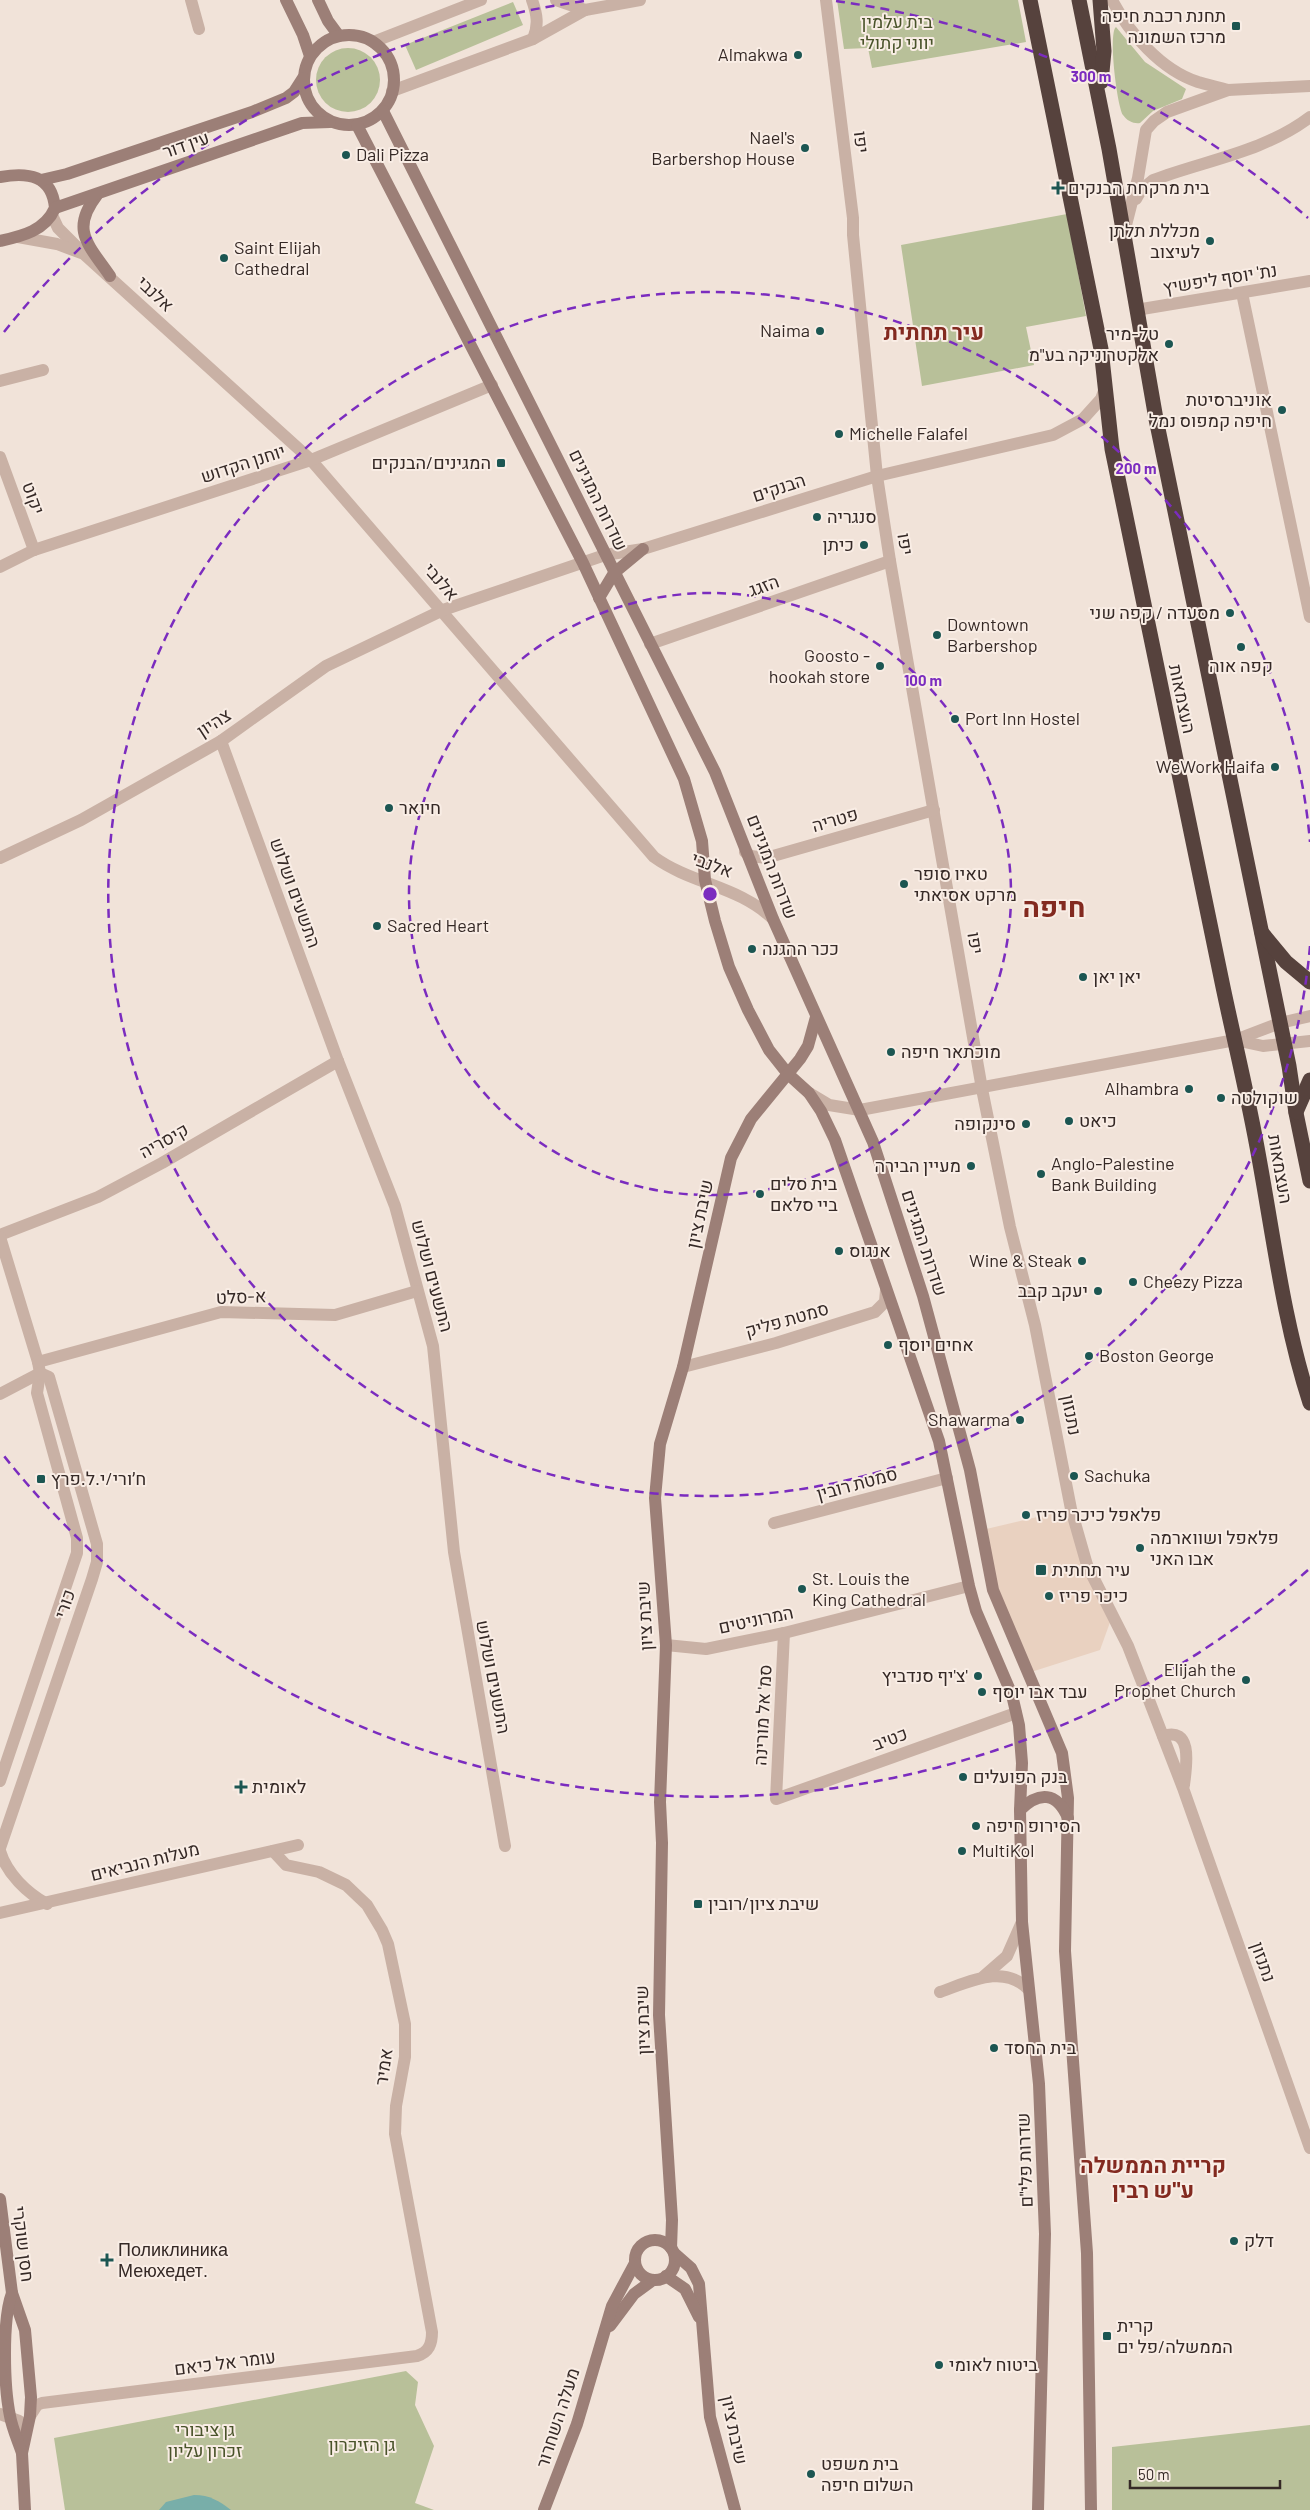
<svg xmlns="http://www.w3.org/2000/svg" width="1310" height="2510" font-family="Barlow,Heebo,sans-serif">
	<rect width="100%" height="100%" fill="#f1e3d9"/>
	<g fill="#b8c099">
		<path d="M837,0H1018L1026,42L872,68L868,48L844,49Z"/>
		<path d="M513,2L523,25L416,70L405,45Z"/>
		<path d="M1116,27L1145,62L1186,89L1182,99L1153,111L1140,123C1134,124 1127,121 1123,115C1117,105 1108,33 1116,27Z"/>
		<circle cx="348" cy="80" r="32"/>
		<path d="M1067,214L1086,316L1026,327L1034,365L922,386L901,245Z"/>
		<path d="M406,2371L418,2382L415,2405L434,2446L415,2503L434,2510H65L54,2438Z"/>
		<path d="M1310,2425V2510H1112V2447Z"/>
	</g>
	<path fill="#e9d1c0" d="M1071,1509L1113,1614L1100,1650L1028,1673L993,1590L982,1530Z"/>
	<path fill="#78aea9" d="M194,2495C210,2495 219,2501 231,2510H159L166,2502Z"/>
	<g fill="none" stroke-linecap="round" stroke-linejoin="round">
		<g stroke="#c9b1a5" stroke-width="12">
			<path d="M191,0L199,29"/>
			<path d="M532,0C537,14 539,25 533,39"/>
			<path d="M556,0L585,10"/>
			<path d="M826,0L853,218V235L877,476L890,561L982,1089L1010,1227L1035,1325L1071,1509L1087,1565L1128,1646L1183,1788L1310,2148"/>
			<path d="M1112,0C1129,33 1161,70 1198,82C1208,85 1218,87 1228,90"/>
			<path d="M373,42L481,0"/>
			<path d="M392,91L533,39L585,10L640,0"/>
			<path d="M1136,199L1141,190L1153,180C1206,160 1264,152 1310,117"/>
			<path d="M52,215L58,228L85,255L311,460L654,857C691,884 739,886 773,919"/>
			<path d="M1124,233L1138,178L1146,130L1154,121L1167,112L1228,90L1310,86"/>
			<path d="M18,237L57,244L81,253"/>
			<path d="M1242,293L1310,617"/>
			<path d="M1136,310L1310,281"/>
			<path d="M0,381L43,370"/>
			<path d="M0,457L34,550"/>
			<path d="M0,567L34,550L311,460L492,385"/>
			<path d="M650,644L890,561"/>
			<path d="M221,741L338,1061L395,1206L433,1346L454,1552L505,1846"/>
			<path d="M745,852L751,856L766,858L934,810"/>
			<path d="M0,858L81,820L221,741L326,666L443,610L605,555L643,549L877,476L1053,435L1083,419L1101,399L1105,388"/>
			<path d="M1235,1040L1280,1023L1310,1016"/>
			<path d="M809,1093L829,1105L860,1110L1235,1040L1263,1046L1310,1041"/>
			<path d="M0,1235L98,1197L162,1163L338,1061"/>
			<path d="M0,1237L38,1362L40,1373L37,1393L77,1538V1553L0,1781"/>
			<path d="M38,1362L221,1312L335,1315L417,1291"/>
			<path d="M683,1367L776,1343L875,1312L885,1302L886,1290"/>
			<path d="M0,1394L40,1373L49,1377L97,1544V1562L92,1579L0,1848"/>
			<path d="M774,1523L947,1478"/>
			<path d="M784,1633L776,1799L1016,1713"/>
			<path d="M666,1645L706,1649L784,1633L969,1586"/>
			<path d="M1163,1736C1194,1726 1186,1768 1184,1785"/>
			<path d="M0,1851C7,1874 27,1893 47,1904"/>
			<path d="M0,1913L298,1845"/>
			<path d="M984,1976L1007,1956L1022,1922"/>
			<path d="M940,1992C969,1982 1004,1963 1029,1990"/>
			<path d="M0,2414L19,2421L26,2432"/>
			<path d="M30,2416L37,2405L42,2403L417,2356C429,2352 432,2344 432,2332L395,2134L396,2106L405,2057V2024L388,1944L382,1930L367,1905L346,1885L319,1872L286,1865L273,1851"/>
		</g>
		<g stroke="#9c7f77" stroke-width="12">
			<path d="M286,0L303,35L310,56"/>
			<path d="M318,0L328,21L339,36"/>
			<circle cx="349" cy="80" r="45"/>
			<path d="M383,111L715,772L773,919L873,1142L923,1296L970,1470L993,1590L1062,1753L1068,1798L1065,1951L1087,2253L1091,2510"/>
			<path d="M357,125L583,563L684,779L702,841L705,880L715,921L729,967L748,1010L769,1050L788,1074L809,1093L821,1111L835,1140L939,1441L969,1586L976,1611L1012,1695L1019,1725L1022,1763L1020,1810L1022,1922L1039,2084L1045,2234L1038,2510"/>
			<path d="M0,177C28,172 52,175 55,208C45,231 22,236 0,241"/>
			<path d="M41,180L67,174L252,112L286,98L294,92L303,78"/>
			<path d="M97,195C70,230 88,244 110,276"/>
			<path d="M55,208L302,123L330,122"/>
			<path d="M599,598L614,573L643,549"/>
			<path d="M1020,1810C1039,1791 1057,1792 1068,1818"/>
			<path d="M0,2199L12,2293L25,2330L31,2397L30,2416L22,2453L25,2510"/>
			<circle cx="655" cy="2260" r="20"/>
			<path d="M671,2248L672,2220L659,2015L662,1843L660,1802L666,1645L655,1498L660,1444L683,1367L731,1158L751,1119L800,1059L808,1046L816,1017"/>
			<path d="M674,2253L691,2268L699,2284L710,2417L735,2510"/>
			<path d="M666,2276L685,2289L699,2317"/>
			<path d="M12,2293C2,2320 4,2387 10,2416C12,2428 18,2441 22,2453"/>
			<path d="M610,2326L634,2294L653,2280"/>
			<path d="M544,2510L577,2424L612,2306L635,2263"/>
		</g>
		<g stroke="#56423d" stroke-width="15">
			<path d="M1030,0L1101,349L1112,449L1223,987C1235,1044 1249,1100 1259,1158C1274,1240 1284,1323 1310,1403"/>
			<path d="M1079,0L1109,149L1156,419L1289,1066L1296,1113L1310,1181"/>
			<path d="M1100,0L1104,51L1101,82"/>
			<path d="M1262,933L1286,962L1310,982"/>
			<path d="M1296,1112L1310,1080"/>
		</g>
	</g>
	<g fill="none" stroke="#7b2cbf" stroke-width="2.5" stroke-dasharray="9 6">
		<circle cx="710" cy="894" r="301"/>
		<path d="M1310 946A602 602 0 1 1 1310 842"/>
		<path d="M1308 1570A902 902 0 0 1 4 1456M4 332A902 902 0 0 1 584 1M836 1A902 902 0 0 1 1308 218"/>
	</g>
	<g fill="#1c5652" stroke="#f9ede5" stroke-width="2">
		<rect x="1231" y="21" width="10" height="10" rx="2.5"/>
		<circle cx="798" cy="55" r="5"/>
		<circle cx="805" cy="148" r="5"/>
		<circle cx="346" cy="155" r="5"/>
		<path d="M1055.5 180.5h5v5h5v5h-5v5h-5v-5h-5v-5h5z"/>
		<circle cx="1210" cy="241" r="5"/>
		<circle cx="224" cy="258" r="5"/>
		<circle cx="820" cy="331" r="5"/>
		<circle cx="1169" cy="344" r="5"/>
		<circle cx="1282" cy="410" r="5"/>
		<circle cx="839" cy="434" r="5"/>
		<rect x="496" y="458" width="10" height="10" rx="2.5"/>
		<circle cx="817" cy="517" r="5"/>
		<circle cx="864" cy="545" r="5"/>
		<circle cx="1230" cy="613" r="5"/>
		<circle cx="937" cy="635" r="5"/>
		<circle cx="1241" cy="647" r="5"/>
		<circle cx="880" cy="666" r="5"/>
		<circle cx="955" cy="719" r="5"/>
		<circle cx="1275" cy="767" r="5"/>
		<circle cx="389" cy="808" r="5"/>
		<circle cx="904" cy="884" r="5"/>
		<circle cx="377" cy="926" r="5"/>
		<circle cx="752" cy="949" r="5"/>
		<circle cx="1083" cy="977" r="5"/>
		<circle cx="891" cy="1052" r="5"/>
		<circle cx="1189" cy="1089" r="5"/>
		<circle cx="1221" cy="1098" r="5"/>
		<circle cx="1069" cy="1121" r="5"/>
		<circle cx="1026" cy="1124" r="5"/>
		<circle cx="971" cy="1166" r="5"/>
		<circle cx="1041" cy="1174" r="5"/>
		<circle cx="760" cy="1194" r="5"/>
		<circle cx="839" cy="1251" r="5"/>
		<circle cx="1082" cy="1261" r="5"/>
		<circle cx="1133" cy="1282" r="5"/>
		<circle cx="1098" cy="1291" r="5"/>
		<circle cx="888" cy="1345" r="5"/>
		<circle cx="1089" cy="1356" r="5"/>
		<circle cx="1020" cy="1420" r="5"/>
		<circle cx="1074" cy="1476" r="5"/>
		<rect x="36" y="1474" width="10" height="10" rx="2.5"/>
		<circle cx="1026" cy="1515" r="5"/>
		<circle cx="1140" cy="1548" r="5"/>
		<rect x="1035" y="1564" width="12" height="12" rx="2.5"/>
		<circle cx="802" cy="1589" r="5"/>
		<circle cx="1049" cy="1596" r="5"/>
		<circle cx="978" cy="1676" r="5"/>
		<circle cx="1246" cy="1680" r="5"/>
		<circle cx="982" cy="1692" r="5"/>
		<circle cx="963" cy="1777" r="5"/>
		<path d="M238.5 1779.5h5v5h5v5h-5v5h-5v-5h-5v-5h5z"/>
		<circle cx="976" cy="1826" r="5"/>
		<circle cx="962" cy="1851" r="5"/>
		<rect x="693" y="1899" width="10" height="10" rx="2.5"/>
		<circle cx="994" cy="2048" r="5"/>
		<circle cx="1234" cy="2241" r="5"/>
		<path d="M104.5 2252.5h5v5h5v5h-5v5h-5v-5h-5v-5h5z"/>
		<rect x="1102" y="2331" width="10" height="10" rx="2.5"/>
		<circle cx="939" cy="2365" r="5"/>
		<circle cx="811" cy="2474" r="5"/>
	</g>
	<g text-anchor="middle" stroke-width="4" stroke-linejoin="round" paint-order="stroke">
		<g font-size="18" fill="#352926" stroke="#f9ede5" text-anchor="start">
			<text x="1226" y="22" text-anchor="end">תחנת רכבת חיפה<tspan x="1226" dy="21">מרכז השמונה</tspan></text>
			<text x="788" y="61" text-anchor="end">Almakwa</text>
			<text x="795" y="144" text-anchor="end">Nael's<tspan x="795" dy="21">Barbershop House</tspan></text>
			<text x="356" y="161">Dali Pizza</text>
			<text x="1068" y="194">בית מרקחת הבנקים</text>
			<text x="1200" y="237" text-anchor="end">מכללת תלתן<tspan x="1200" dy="21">לעיצוב</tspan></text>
			<text x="234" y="254">Saint Elijah<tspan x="234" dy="21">Cathedral</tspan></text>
			<text x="810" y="337" text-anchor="end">Naima</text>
			<text x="1159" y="340" text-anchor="end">טל-מיר<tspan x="1159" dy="21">אלקטרוניקה בע"מ</tspan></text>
			<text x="1272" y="406" text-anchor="end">אוניברסיטת<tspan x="1272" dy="21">חיפה קמפוס נמל</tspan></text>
			<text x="849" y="440">Michelle Falafel</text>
			<text x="491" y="469" text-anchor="end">המגינים/הבנקים</text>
			<text x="827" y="523">סנגריה</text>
			<text x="854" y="551" text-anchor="end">כיתן</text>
			<text x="1220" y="619" text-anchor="end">מסעדה / קפה שני</text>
			<text x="947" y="631">Downtown<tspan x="947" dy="21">Barbershop</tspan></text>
			<text x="870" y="662" text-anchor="end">Goosto -<tspan x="870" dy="21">hookah store</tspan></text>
			<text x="1241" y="672" text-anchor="middle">קפה אוה</text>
			<text x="965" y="725">Port Inn Hostel</text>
			<text x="1265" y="773" text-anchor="end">WeWork Haifa</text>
			<text x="399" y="814">חיואר</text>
			<text x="914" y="880">טאיו סופר<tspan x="914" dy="21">מרקט אסיאתי</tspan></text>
			<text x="387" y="932">Sacred Heart</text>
			<text x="762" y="955">ככר ההגנה</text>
			<text x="1093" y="983">יאן יאן</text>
			<text x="901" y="1058">מוכתאר חיפה</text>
			<text x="1179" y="1095" text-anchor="end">Alhambra</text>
			<text x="1231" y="1104">שוקולטה</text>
			<text x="1079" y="1127">כיאט</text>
			<text x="1016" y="1130" text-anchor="end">סינקופה</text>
			<text x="1051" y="1170">Anglo-Palestine<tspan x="1051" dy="21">Bank Building</tspan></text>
			<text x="961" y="1172" text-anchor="end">מעיין הבירה</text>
			<text x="770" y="1190">בית סלים<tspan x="770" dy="21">ביי סלאם</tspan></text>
			<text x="849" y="1257">אנגוס</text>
			<text x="1072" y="1267" text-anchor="end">Wine &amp; Steak</text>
			<text x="1143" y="1288">Cheezy Pizza</text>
			<text x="1088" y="1297" text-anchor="end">יעקב קבב</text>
			<text x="898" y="1351">אחים יוסף</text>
			<text x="1099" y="1362">Boston George</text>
			<text x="1010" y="1426" text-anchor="end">Shawarma</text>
			<text x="1084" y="1482">Sachuka</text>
			<text x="51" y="1485">ח׳ורי/י.ל.פרץ</text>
			<text x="1036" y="1521">פלאפל כיכר פריז</text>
			<text x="1150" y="1544">פלאפל ושווארמה<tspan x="1150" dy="21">אבו האני</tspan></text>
			<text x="1052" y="1576">עיר תחתית</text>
			<text x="812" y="1585">St. Louis the<tspan x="812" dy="21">King Cathedral</tspan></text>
			<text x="1059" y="1602">כיכר פריז</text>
			<text x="1236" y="1676" text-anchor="end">Elijah the<tspan x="1236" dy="21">Prophet Church</tspan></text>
			<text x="968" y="1682" text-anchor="end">צ'יף סנדביץ'</text>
			<text x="992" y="1698">עבד אבו יוסף</text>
			<text x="973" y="1783">בנק הפועלים</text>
			<text x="252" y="1793">לאומית</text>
			<text x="986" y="1832">הסירופ חיפה</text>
			<text x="972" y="1857">MultiKol</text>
			<text x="708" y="1910">שיבת ציון/רובין</text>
			<text x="1004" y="2054">בית החסד</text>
			<text x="1244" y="2247">דלק</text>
			<text x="118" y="2256">Поликлиника<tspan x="118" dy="21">Меюхедет.</tspan></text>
			<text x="1117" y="2332">קרית<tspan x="1117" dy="21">הממשלה/פל ים</tspan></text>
			<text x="949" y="2371">ביטוח לאומי</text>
			<text x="821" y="2470">בית משפט<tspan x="821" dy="21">השלום חיפה</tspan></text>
		</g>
		<g font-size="18" fill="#49532a" stroke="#f9ede5">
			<text x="897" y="28">בית עלמין<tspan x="897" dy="21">יווני קתולי</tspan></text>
			<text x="205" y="2436">גן ציבורי<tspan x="205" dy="21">זכרון עליון</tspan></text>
			<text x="362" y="2451">גן הזיכרון</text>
		</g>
		<g font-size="18" fill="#352926" stroke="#f9ede5">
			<text transform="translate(861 142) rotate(83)" y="6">יפו</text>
			<text transform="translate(186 145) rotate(-19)" y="6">עין דור</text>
			<text transform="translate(1220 279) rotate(-9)" y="6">נת' יוסף ליפשיץ</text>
			<text transform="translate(155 294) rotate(43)" y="6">אלנבי</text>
			<text transform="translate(243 464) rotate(-18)" y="6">יוחנן הקדוש</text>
			<text transform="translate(779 488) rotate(-18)" y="6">הבנקים</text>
			<text transform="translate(33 498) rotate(70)" y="6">יקוט</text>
			<text transform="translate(598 500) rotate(64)" y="6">שדרות המגינים</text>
			<text transform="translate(905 544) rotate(81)" y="6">יפו</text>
			<text transform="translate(441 582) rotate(49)" y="6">אלנבי</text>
			<text transform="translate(764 586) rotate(-19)" y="6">הזגג</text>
			<text transform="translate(1182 699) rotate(78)" y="6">העצמאות</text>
			<text transform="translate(214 723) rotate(-33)" y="6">צהיון</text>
			<text transform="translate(835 820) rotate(-16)" y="6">פטריה</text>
			<text transform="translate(712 865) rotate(20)" y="6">אלנבי</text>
			<text transform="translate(772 867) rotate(69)" y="6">שדרות המגינים</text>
			<text transform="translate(295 893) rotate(70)" y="6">התשעים ושלוש</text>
			<text transform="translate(975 943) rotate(81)" y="6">יפו</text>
			<text transform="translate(164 1141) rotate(-29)" y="6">קיסריה</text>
			<text transform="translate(1280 1169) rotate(80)" y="6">העצמאות</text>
			<text transform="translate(700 1214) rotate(-78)" y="6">שיבת ציון</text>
			<text transform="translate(924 1243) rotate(72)" y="6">שדרות המגינים</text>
			<text transform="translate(432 1276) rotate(75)" y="6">התשעים ושלוש</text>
			<text transform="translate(241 1297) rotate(-2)" y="6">א-סלט</text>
			<text transform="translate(787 1320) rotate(-16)" y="6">סמטת פליק</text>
			<text transform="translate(1071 1415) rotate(79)" y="6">נתנזון</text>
			<text transform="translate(857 1484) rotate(-15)" y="6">סמטת רובין</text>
			<text transform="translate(65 1604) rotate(-71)" y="6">כורי</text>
			<text transform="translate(645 1616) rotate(-93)" y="6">שיבת ציון</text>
			<text transform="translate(756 1620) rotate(-12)" y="6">המרוניטים</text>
			<text transform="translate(493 1677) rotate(79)" y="6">התשעים ושלוש</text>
			<text transform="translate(763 1715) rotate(-87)" y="6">סמ' אל מורינה</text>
			<text transform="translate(890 1739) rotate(-20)" y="6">כטיב</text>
			<text transform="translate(145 1862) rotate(-14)" y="6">מעלות הנביאים</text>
			<text transform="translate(1263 1962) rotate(71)" y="6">נתנזון</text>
			<text transform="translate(643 2020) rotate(-92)" y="6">שיבת ציון</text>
			<text transform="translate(384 2067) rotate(-82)" y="6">אמיר</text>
			<text transform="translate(1025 2160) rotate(-92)" y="6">שדרות פלי"ם</text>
			<text transform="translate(23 2244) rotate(83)" y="6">חסן שוקרי</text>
			<text transform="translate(225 2363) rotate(-7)" y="6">עומר אל כיאם</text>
			<text transform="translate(558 2418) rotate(-72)" y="6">מעלה השחרור</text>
			<text transform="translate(734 2430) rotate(78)" y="6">שיבת ציון</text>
		</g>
		<g font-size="22" font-weight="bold" fill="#832a20" stroke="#f9ede5">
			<text x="934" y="340">עיר תחתית</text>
			<text x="1153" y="2173">קריית הממשלה<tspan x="1153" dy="25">ע"ש רבין</tspan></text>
		</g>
		<g font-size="28" font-weight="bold" fill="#832a20" stroke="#f9ede5">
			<text x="1054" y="917">חיפה</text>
		</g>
	</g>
	<circle cx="710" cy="894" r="8" fill="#7b2cbf" stroke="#f9ede5" stroke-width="2.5"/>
	<g font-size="15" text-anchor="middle" font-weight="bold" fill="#7b2cbf" stroke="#f9ede5" stroke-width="4" stroke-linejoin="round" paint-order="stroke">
		<text x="1091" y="82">300 m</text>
		<text x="1136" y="474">200 m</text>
		<text x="923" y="686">100 m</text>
	</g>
	<path d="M1130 2480v8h150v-8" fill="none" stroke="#352926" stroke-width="2.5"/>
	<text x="1138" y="2480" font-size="15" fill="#352926" stroke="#f9ede5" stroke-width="4" paint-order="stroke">50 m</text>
</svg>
